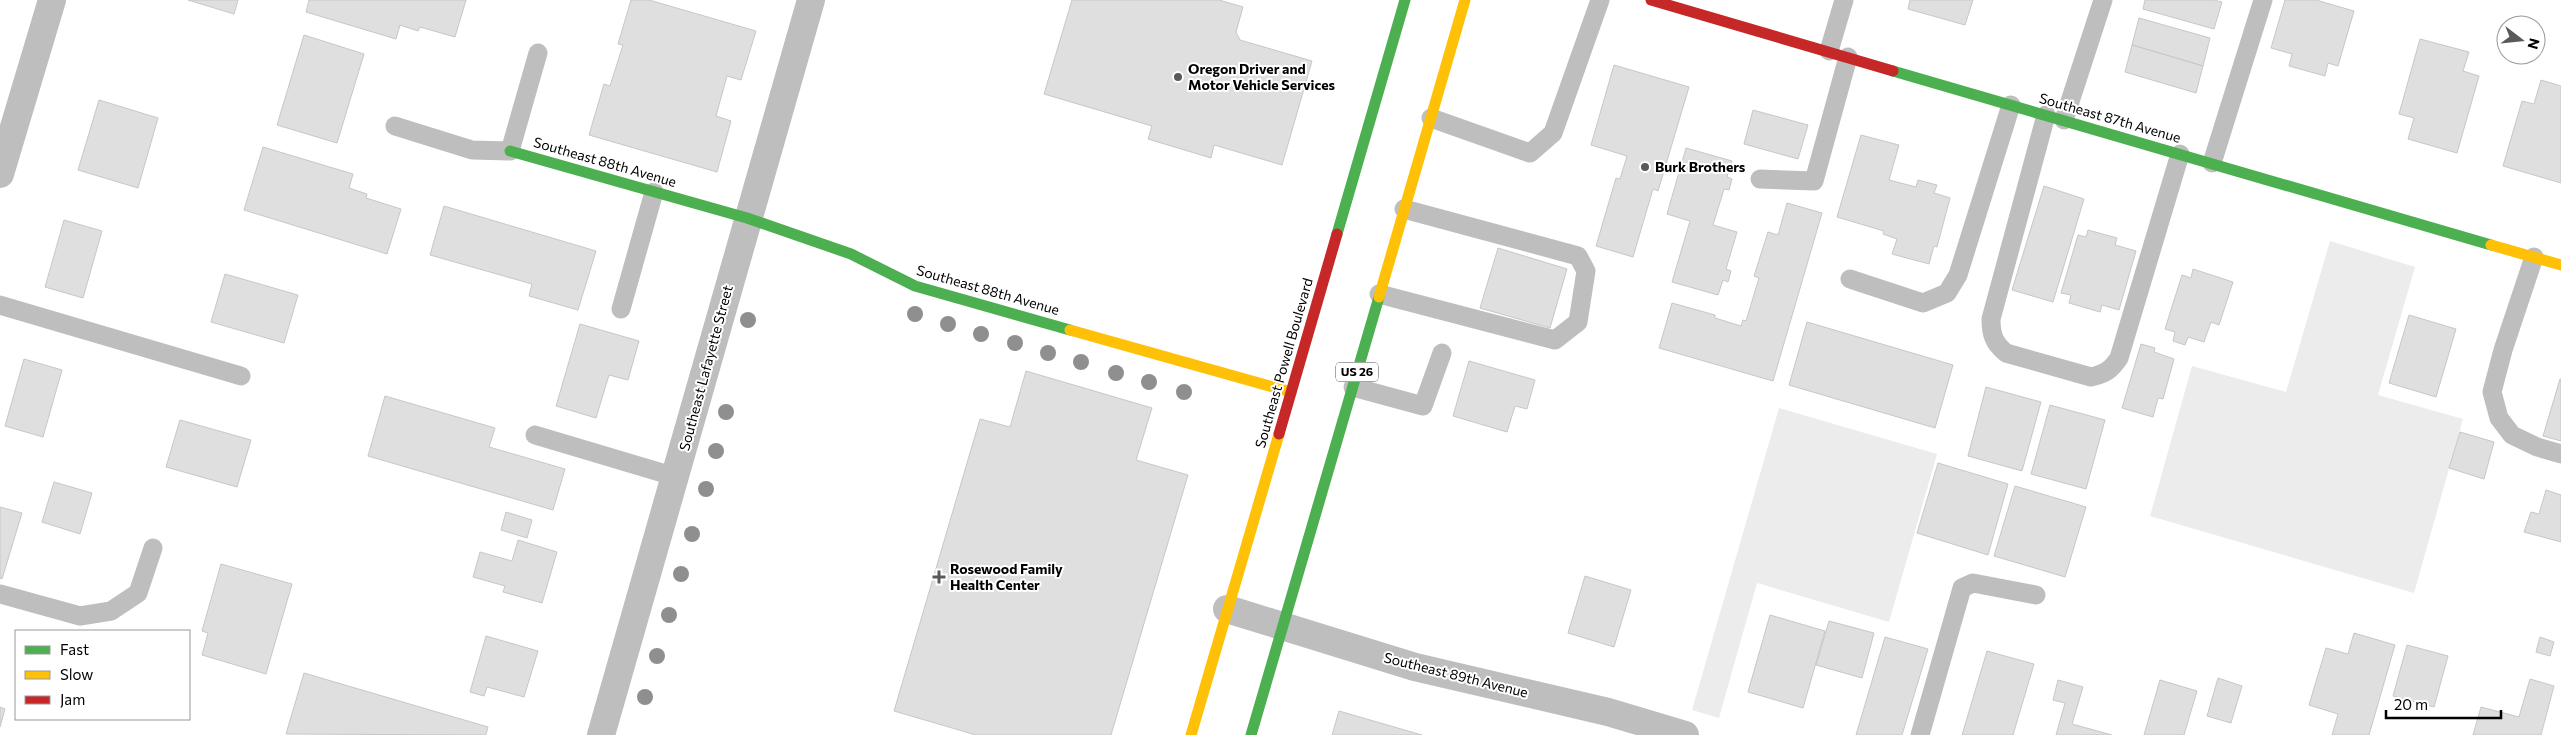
<svg xmlns="http://www.w3.org/2000/svg" width="2561" height="735" font-family="Commissioner,sans-serif">
	<rect width="100%" height="100%" fill="#fff"/>
	<g fill="#ececec">
		<path d="M2330,241L2415,267L2378,395L2463,419L2414,593L2150,516L2192,366L2286,392Z"/>
		<path d="M1779,408L1937,454L1889,622L1757,583L1719,718L1692,710Z"/>
	</g>
	<g fill="#dfdfdf" stroke="#c7c7c7">
		<path d="M188,0H238L234,14Z"/>
		<path d="M309,0H466L455,37L420,27L418,31L400,25L396,39L306,12Z"/>
		<path d="M631,0H649L756,31L741,80L727,76L716,116L731,121L717,172L589,135L604,84L610,86L623,45L618,44Z"/>
		<path d="M1072,0H1219L1243,7L1236,32L1240,40L1312,61L1282,165L1214,145L1211,158L1148,139L1152,126L1044,94Z"/>
		<path d="M1910,0H1973L1965,25L1908,9Z"/>
		<path d="M2145,0H2214L2222,2L2214,29L2143,9Z"/>
		<path d="M2285,0H2316L2354,11L2338,66L2328,63L2325,76L2289,66L2292,54L2271,48Z"/>
		<path d="M2139,18L2210,38L2203,66L2132,45Z"/>
		<path d="M304,35L364,54L337,143L277,125Z"/>
		<path d="M2420,39L2469,52L2463,71L2479,76L2457,153L2408,139L2414,118L2399,114Z"/>
		<path d="M2132,45L2203,66L2196,93L2125,72Z"/>
		<path d="M1614,65L1689,87L1658,191L1653,189L1633,257L1596,246L1616,178L1620,179L1627,156L1591,145Z"/>
		<path d="M2541,80L2561,86V183L2503,166L2522,101L2534,104Z"/>
		<path d="M99,100L158,118L138,188L78,170Z"/>
		<path d="M1753,110L1808,125L1798,159L1744,144Z"/>
		<path d="M1861,135L1899,145L1889,180L1916,187L1918,180L1937,185L1934,193L1950,198L1937,247L1934,246L1929,264L1892,254L1897,239L1883,234L1884,231L1837,217Z"/>
		<path d="M263,147L353,174L349,188L367,194L366,198L401,209L387,254L244,210Z"/>
		<path d="M1686,148L1732,161L1727,177L1732,179L1729,190L1724,189L1713,225L1737,232L1726,269L1731,271L1728,282L1723,280L1718,295L1672,282L1690,221L1667,214Z"/>
		<path d="M2044,186L2084,199L2053,302L2012,290Z"/>
		<path d="M1787,203L1822,213L1773,381L1659,348L1672,303L1715,315V318L1741,326L1743,320L1746,321L1759,278L1754,276L1768,232L1778,235Z"/>
		<path d="M444,206L596,251L578,310L529,296L532,284L430,255Z"/>
		<path d="M64,220L102,231L83,298L45,287Z"/>
		<path d="M2088,230L2117,238L2115,245L2136,251L2119,310L2102,305L2100,312L2069,303L2071,295L2061,293L2078,235L2086,237Z"/>
		<path d="M1498,248L1567,269L1550,328L1480,308Z"/>
		<path d="M2193,269L2233,282L2219,325L2211,322L2204,342L2188,337L2185,345L2173,341L2175,332L2165,329L2182,275L2191,278Z"/>
		<path d="M225,274L298,295L284,343L211,322Z"/>
		<path d="M2409,315L2456,329L2436,397L2389,383Z"/>
		<path d="M1807,322L1953,365L1935,428L1789,385Z"/>
		<path d="M580,324L639,341L628,380L609,375L596,418L556,406Z"/>
		<path d="M2141,344L2155,348L2154,352L2174,359L2163,399L2158,398L2153,417L2122,408Z"/>
		<path d="M24,359L62,370L43,437L5,426Z"/>
		<path d="M1469,361L1535,380L1527,409L1515,406L1507,432L1453,416Z"/>
		<path d="M1026,371L1152,408L1136,460L1188,475L1111,735H976L894,711L980,419L1010,427Z"/>
		<path d="M2560,379H2561V441L2543,436Z"/>
		<path d="M1986,387L2041,402L2022,471L1968,456Z"/>
		<path d="M385,396L495,428L489,447L565,469L553,510L368,456Z"/>
		<path d="M2050,405L2105,420L2086,489L2031,474Z"/>
		<path d="M180,420L251,440L237,487L166,467Z"/>
		<path d="M2460,432L2494,442L2484,479L2449,468Z"/>
		<path d="M1938,463L2008,484L1988,555L1917,533Z"/>
		<path d="M54,482L92,493L80,534L42,522Z"/>
		<path d="M2015,486L2086,507L2065,577L1994,556Z"/>
		<path d="M2546,490L2561,495V542L2524,532L2531,512L2539,514Z"/>
		<path d="M0,507L22,513L2,579L0,578Z"/>
		<path d="M506,512L532,520L527,538L501,530Z"/>
		<path d="M518,540L557,552L542,603L503,592L505,586L473,577L480,552L512,561Z"/>
		<path d="M221,564L292,584L266,674L202,655L208,633L202,631Z"/>
		<path d="M1585,576L1631,590L1614,647L1568,633Z"/>
		<path d="M1770,615L1825,631L1803,708L1748,692Z"/>
		<path d="M1829,621L1874,633L1862,678L1816,665Z"/>
		<path d="M2354,633L2395,645L2369,735H2332L2338,714L2309,705L2326,648L2348,654Z"/>
		<path d="M486,636L538,651L524,697L487,687L484,696L470,692Z"/>
		<path d="M1885,637L1928,649L1902,735H1856Z"/>
		<path d="M2540,637L2554,642L2550,656L2536,652Z"/>
		<path d="M2407,645L2448,656L2434,707L2393,696Z"/>
		<path d="M1987,651L2034,664L2013,735H1962Z"/>
		<path d="M304,673L488,727L486,735L286,734Z"/>
		<path d="M2218,678L2242,686L2231,723L2207,716Z"/>
		<path d="M2530,679L2554,686L2541,735H2473L2481,707L2519,717Z"/>
		<path d="M2058,680L2083,687L2072,724L2112,735H2056L2065,703L2053,700Z"/>
		<path d="M2160,680L2197,691L2184,735H2144Z"/>
		<path d="M0,707L5,709L0,727Z"/>
		<path d="M1339,711L1422,735H1332Z"/>
	</g>
	<g fill="none" stroke-linecap="round" stroke-linejoin="round">
		<g stroke="#bebebe" stroke-width="19">
			<path d="M1829,51L1844,0"/>
			<path d="M2046,115L1991,319C1991,335 1994,343 2006,353L2091,377C2105,374 2111,370 2119,358L2180,154"/>
			<path d="M1431,118L1530,153L1553,133L1600,0"/>
			<path d="M2064,120L2103,0"/>
			<path d="M395,126L472,150L510,151L538,53"/>
			<path d="M2212,163L2263,0"/>
			<path d="M1760,179L1814,181L1848,57"/>
			<path d="M2534,257L2503,350L2492,392L2499,418L2512,435L2537,447L2561,454"/>
			<path d="M1850,279L1923,303L1947,293L1958,275L2011,105"/>
			<path d="M1379,294L1555,340L1578,322L1586,271L1578,256L1404,209"/>
			<path d="M0,305L241,376"/>
			<path d="M621,309L654,192"/>
			<path d="M1353,387L1423,406L1442,353"/>
			<path d="M535,435L676,477"/>
			<path d="M0,594L80,616L111,611L138,593L153,548"/>
			<path d="M1920,735L1962,588L1973,583L2036,595"/>
		</g>
		<g stroke="#bebebe" stroke-width="28">
			<path d="M0,174L52,0"/>
			<path d="M1227,609L1415,667L1608,712L1685,735"/>
			<path d="M601,735L811,0"/>
		</g>
		<g stroke="#4caf50" stroke-width="11">
			<path d="M1893,71L2491,245"/>
			<path d="M510,151L747,218L851,254L915,286L1070,330"/>
			<path d="M1337,234L1405,0"/>
			<path d="M1251,735L1379,297"/>
		</g>
		<g stroke="#ffc107" stroke-width="11">
			<path d="M2491,245L2561,265"/>
			<path d="M1379,297L1465,0"/>
			<path d="M1070,330L1291,392"/>
			<path d="M1191,735L1279,434"/>
		</g>
		<g stroke="#c62828" stroke-width="11">
			<path d="M1651,0L1893,71"/>
			<path d="M1279,434L1337,234"/>
		</g>
	</g>
	<g fill="#8f8f8f">
		<circle cx="915" cy="314" r="8"/>
		<circle cx="748" cy="320" r="8"/>
		<circle cx="948" cy="324" r="8"/>
		<circle cx="981" cy="334" r="8"/>
		<circle cx="1015" cy="343" r="8"/>
		<circle cx="1048" cy="353" r="8"/>
		<circle cx="1081" cy="362" r="8"/>
		<circle cx="1116" cy="373" r="8"/>
		<circle cx="1149" cy="382" r="8"/>
		<circle cx="1184" cy="392" r="8"/>
		<circle cx="726" cy="412" r="8"/>
		<circle cx="716" cy="451" r="8"/>
		<circle cx="706" cy="489" r="8"/>
		<circle cx="692" cy="534" r="8"/>
		<circle cx="681" cy="574" r="8"/>
		<circle cx="669" cy="615" r="8"/>
		<circle cx="657" cy="656" r="8"/>
		<circle cx="645" cy="697" r="8"/>
	</g>
	<g fill="#595959" stroke="#fff" stroke-width="2">
		<circle cx="1178" cy="77" r="5"/>
		<circle cx="1645" cy="167" r="5"/>
		<path d="M936.5 569.5h5v5h5v5h-5v5h-5v-5h-5v-5h5z"/>
	</g>
	<g text-anchor="middle" stroke-width="4" stroke-linejoin="round" paint-order="stroke">
		<rect fill="#fff" stroke="#4c4c4c" stroke-width="1" x="1336" y="362.5" width="42" height="19" rx="4"/>
		<g font-size="12" font-weight="bold" fill="#000">
			<text x="1357" y="376">US 26</text>
		</g>
		<g font-size="14" font-weight="bold" fill="#000" stroke="#fff" text-anchor="start">
			<text x="1188" y="74">Oregon Driver and<tspan x="1188" dy="16">Motor Vehicle Services</tspan></text>
			<text x="1655" y="172">Burk Brothers</text>
			<text x="950" y="574">Rosewood Family<tspan x="950" dy="16">Health Center</tspan></text>
		</g>
		<g font-size="14" fill="#000" stroke="#fff">
			<text transform="translate(2110 118) rotate(16)" y="5">Southeast 87th Avenue</text>
			<text transform="translate(605 162) rotate(16)" y="5">Southeast 88th Avenue</text>
			<text transform="translate(988 290) rotate(16)" y="5">Southeast 88th Avenue</text>
			<text transform="translate(1284 363) rotate(-74)" y="5">Southeast Powell Boulevard</text>
			<text transform="translate(706 368) rotate(-75)" y="5">Southeast Lafayette Street</text>
			<text transform="translate(1456 675) rotate(14)" y="5">Southeast 89th Avenue</text>
		</g>
	</g>
	<rect x="15" y="630" width="175" height="90" fill="#ffffff" stroke="#999999"/>
	<rect x="25" y="646" width="25" height="8" fill="#4caf50" stroke="#999999"/>
	<text x="60" y="655" font-size="15" fill="#000000">Fast</text>
	<rect x="25" y="671" width="25" height="8" fill="#ffc107" stroke="#999999"/>
	<text x="60" y="680" font-size="15" fill="#000000">Slow</text>
	<rect x="25" y="696" width="25" height="8" fill="#c62828" stroke="#999999"/>
	<text x="60" y="705" font-size="15" fill="#000000">Jam</text>
	<g transform="translate(2521 40) rotate(106)"><circle r="24" fill="#ffffff" stroke="#999999"/>
	<path d="M0-4L9 19L0 12L-9 19Z" fill="#595959"/>
	<text y="-8" font-size="14" font-weight="bold" text-anchor="middle" fill="#000000">N</text>
	</g>
	<path d="M2386 710v8h115v-8" fill="none" stroke="#000000" stroke-width="2.5"/>
	<text x="2394" y="710" font-size="15" fill="#000000" stroke="#ffffff" stroke-width="4" paint-order="stroke">20 m</text>
</svg>
